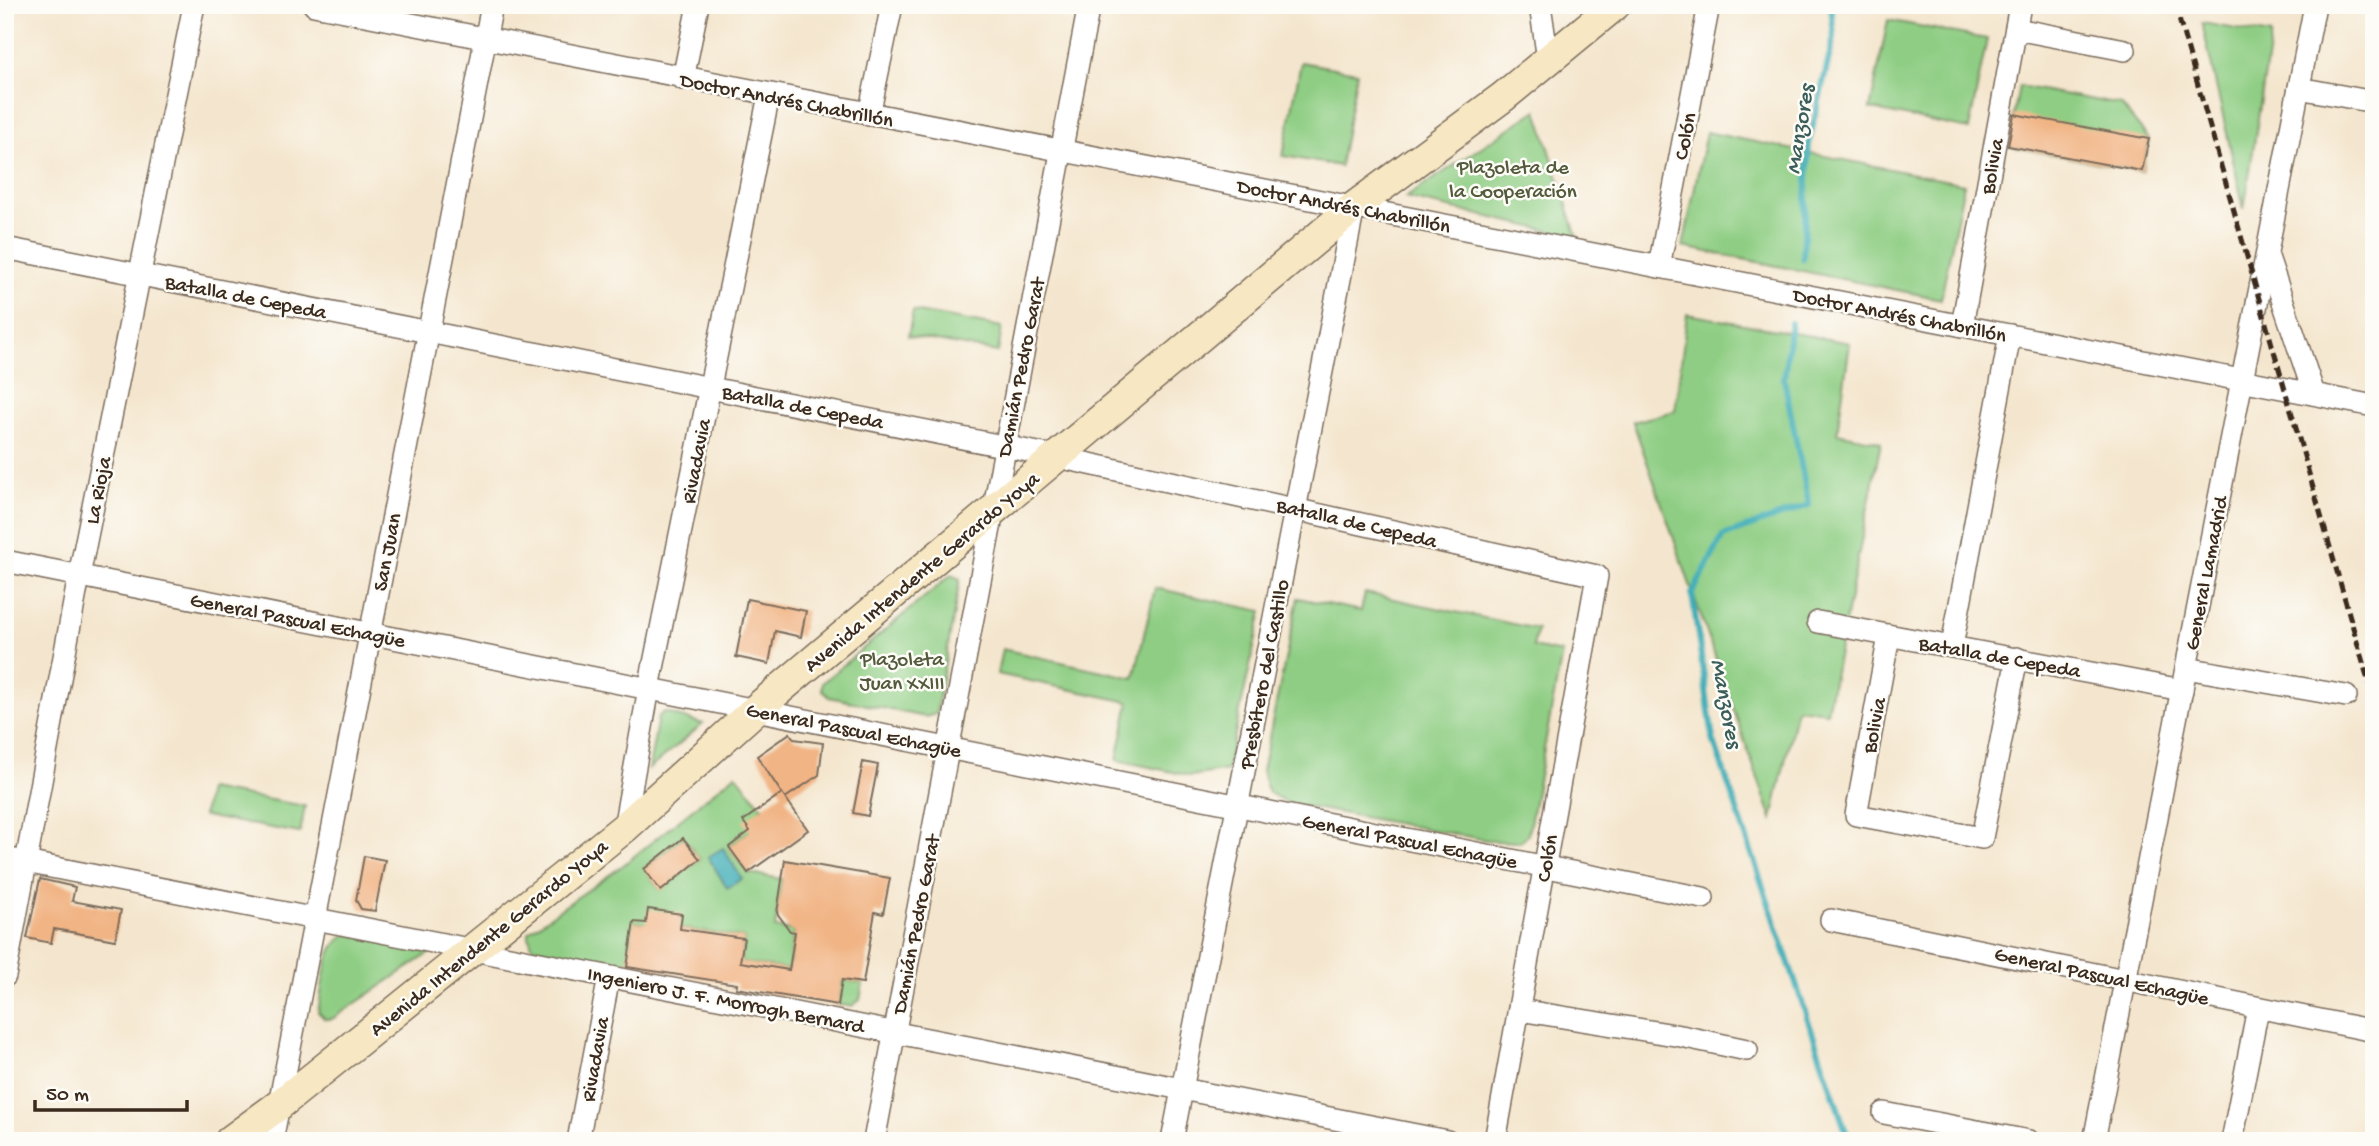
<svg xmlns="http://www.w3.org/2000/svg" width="2379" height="1146" font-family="'Gochi Hand',sans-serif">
	<rect width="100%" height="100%" fill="#fdfcf7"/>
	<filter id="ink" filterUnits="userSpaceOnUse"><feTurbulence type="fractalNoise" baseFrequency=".0143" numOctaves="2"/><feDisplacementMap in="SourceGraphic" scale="14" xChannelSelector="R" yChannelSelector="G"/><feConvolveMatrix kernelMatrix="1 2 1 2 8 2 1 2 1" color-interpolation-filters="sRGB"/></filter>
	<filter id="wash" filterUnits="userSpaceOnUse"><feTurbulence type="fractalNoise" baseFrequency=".00686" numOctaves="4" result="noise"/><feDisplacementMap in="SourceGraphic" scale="28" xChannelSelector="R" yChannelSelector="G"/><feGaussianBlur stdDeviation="1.57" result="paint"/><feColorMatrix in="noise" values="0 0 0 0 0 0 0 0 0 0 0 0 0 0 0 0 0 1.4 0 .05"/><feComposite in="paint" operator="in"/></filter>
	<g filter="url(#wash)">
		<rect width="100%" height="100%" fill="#f4e6ce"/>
		<g fill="#8ecd83" stroke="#647c50" stroke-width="2" fill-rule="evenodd">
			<path d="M1888,20L1987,39L1969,129L1870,109Z"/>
			<path d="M2202,23L2271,35L2244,209Z"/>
			<path d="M1301,62L1357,72L1340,166L1283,156Z"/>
			<path d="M2019,86L2121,105L2149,139L2142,171L2008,146Z"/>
			<path d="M1537,110L1577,237L1405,198Z"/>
			<path d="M1706,132L1964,184L1941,299L1683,247Z"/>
			<path d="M913,311L1002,327L998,352L908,336Z"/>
			<path d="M1687,314L1850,343L1837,433L1881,442L1827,712L1797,708L1772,819L1633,422L1675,411Z"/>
			<path d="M951,575L960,579L936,714L925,717L829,697L822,690V683Z"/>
			<path d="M1155,588L1262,611L1227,770L1191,776L1117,760L1129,702L997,674L1002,649L1134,678Z"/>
			<path d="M1365,593L1537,629L1533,647L1562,653L1528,835L1520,842L1492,841L1287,803L1268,792L1262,771L1298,598L1361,611Z"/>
			<path d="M664,712L703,724L649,769L658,717Z"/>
			<path d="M736,774L762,807L750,831L729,847L748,873L782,879L775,928L794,931L798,899L789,970L740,962L744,938L635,922L627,968L532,947L528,932L622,866ZM683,838L700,859L661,890L644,869Z"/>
			<path d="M208,789L305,806L300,833L203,816Z"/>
			<path d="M349,934L430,953L332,1019H325L318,1012C323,988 323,943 349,934Z"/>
			<path d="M842,980L863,983L860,1000L852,1006L838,1005Z"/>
		</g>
		<path fill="#3cadb7" stroke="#3c6c6a" stroke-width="2" d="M723,848L742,879L727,888L708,857Z"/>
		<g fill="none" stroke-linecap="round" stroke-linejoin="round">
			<g stroke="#3cadb7" stroke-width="6">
				<path d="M1803,259L1809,142L1834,37L1831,5"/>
				<path d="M1791,323L1784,379L1809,505L1723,536L1692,594L1713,739L1849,1141"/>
			</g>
		</g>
		<g id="blocks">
			<g fill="#f1b484">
				<path d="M2014,114L2149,139L2142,171L2008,146Z"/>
				<path d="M747,599L806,611L801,637L775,631L769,664L736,657Z"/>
				<path d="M790,733L794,739L823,743L819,775L785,798L757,756Z"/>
				<path d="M863,762L878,765L868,816L853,813Z"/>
				<path d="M782,793L808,830L748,873L729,847L750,831L743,821Z"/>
				<path d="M683,838L700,859L661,891L644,869Z"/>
				<path d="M364,856L385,860L375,911L361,909L356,900Z"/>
				<path d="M785,860L890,878L883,914L875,912L863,983L842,980L838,1005L736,988L737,984L627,967L634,922L646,923L648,909L682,914L680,929L744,938L740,962L789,970L795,932L790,931L777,913Z"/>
				<path d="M40,879L75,887L72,901L121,910L115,940L54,929L51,943L27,938Z"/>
			</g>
		</g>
	</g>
	<g filter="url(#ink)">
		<use href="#blocks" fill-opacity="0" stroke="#7c6c5c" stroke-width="2"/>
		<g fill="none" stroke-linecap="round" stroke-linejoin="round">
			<defs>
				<g id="minor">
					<path d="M314,5L2374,406"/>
					<path d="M1540,5L1548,60"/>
					<path d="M2016,29L2125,50"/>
					<path d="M683,79L698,5"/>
					<path d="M2299,88L2374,102"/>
					<path d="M869,115L892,5"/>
					<path d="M5,248L1058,457L1597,576L1495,1141"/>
					<path d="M2268,257L2314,394"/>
					<path d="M1659,267L1709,5"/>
					<path d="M1962,326L2020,5"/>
					<path d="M5,561L1703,898"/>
					<path d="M1818,622L2182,690"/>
					<path d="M1889,636L1856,815L1982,838L2017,658"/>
					<path d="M1952,646L2010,335"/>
					<path d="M2186,668L2346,696"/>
					<path d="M624,828L649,688L769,95"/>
					<path d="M5,858L1447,1141"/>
					<path d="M1831,920L2374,1031"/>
					<path d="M5,976L79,576L194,5"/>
					<path d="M1519,1010L1681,1036L1747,1050"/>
					<path d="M1884,1113L2029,1141"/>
					<path d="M272,1141L492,5"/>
					<path d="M578,1141L609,977"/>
					<path d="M874,1141L1089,5"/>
					<path d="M1172,1141L1354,207"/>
					<path d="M2094,1141L2315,5"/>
					<path d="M2232,1141L2258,1008"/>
				</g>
				<path id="secondary" d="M230,1141L279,1105L624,828L755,710L1354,207L1503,97L1615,5"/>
			</defs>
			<use href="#minor" stroke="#7c6c5c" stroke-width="24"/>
			<use href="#secondary" stroke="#7c6c5c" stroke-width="33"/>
			<use href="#minor" stroke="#fff" stroke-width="21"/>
			<use href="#secondary" stroke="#f7e8c3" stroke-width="30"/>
			<path stroke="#3b2a1e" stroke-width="5" stroke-dasharray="10 5" stroke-linecap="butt" d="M2175,5L2374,701"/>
		</g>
	</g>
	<g text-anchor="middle" stroke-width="5" stroke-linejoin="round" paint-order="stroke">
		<g font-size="21" fill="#3b2a1e" stroke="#fdfcf7">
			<text transform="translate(787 99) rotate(11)" y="7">Doctor Andrés Chabrillón</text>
			<text transform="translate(1684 136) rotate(-79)" y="7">Colón</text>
			<text transform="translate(1991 166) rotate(-80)" y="7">Bolivia</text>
			<text transform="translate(1344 205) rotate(11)" y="7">Doctor Andrés Chabrillón</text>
			<text transform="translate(246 296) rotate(11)" y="7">Batalla de Cepeda</text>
			<text transform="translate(1900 314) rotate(11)" y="7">Doctor Andrés Chabrillón</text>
			<text transform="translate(1020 367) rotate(-79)" y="7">Damián Pedro Garat</text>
			<text transform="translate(803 406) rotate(11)" y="7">Batalla de Cepeda</text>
			<text transform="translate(695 461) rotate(-79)" y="7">Rivadavia</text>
			<text transform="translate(97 490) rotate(-79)" y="7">La Rioja</text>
			<text transform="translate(1357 522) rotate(13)" y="7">Batalla de Cepeda</text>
			<text transform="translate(386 552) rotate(-79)" y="7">San Juan</text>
			<text transform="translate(921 571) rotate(-40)" y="7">Avenida Intendente Gerardo Yoya</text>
			<text transform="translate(2205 573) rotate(-79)" y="7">General Lamadrid</text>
			<text transform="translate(298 619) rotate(11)" y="7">General Pascual Echagüe</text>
			<text transform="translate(2000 656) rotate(10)" y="7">Batalla de Cepeda</text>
			<text transform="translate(1263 674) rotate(-79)" y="7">Presbítero del Castillo</text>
			<text transform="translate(1873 725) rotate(-79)" y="7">Bolivia</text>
			<text transform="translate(854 729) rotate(11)" y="7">General Pascual Echagüe</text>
			<text transform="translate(1410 840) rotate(11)" y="7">General Pascual Echagüe</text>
			<text transform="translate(1546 858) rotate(-80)" y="7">Colón</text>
			<text transform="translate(915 924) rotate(-79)" y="7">Damián Pedro Garat</text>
			<text transform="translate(488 937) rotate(-39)" y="7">Avenida Intendente Gerardo Yoya</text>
			<text transform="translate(2102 975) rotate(12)" y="7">General Pascual Echagüe</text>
			<text transform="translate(726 999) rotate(11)" y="7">Ingeniero J. F. Morrogh Bernard</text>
			<text transform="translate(594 1059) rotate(-80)" y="7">Rivadavia</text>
		</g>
		<g font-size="21" fill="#545b3c" stroke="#fdfcf7">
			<text x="1513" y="173">Plazoleta de<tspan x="1513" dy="24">la Cooperación</tspan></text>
			<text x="902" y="665">Plazoleta<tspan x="902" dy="24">Juan XXIII</tspan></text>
		</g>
		<g font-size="23" font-style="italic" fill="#3b5e5b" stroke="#fdfcf7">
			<text transform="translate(1798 129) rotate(-81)" y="8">Manzores</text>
			<text transform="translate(1728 703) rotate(79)" y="8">Manzores</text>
		</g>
	</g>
	<rect width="2379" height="1146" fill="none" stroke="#fdfcf7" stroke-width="28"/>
	<path d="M35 1100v10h152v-10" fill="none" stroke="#3b2a1e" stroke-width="3.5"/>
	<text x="46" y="1100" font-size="21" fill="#3b2a1e" stroke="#fdfcf7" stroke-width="5" paint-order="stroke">50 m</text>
</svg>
